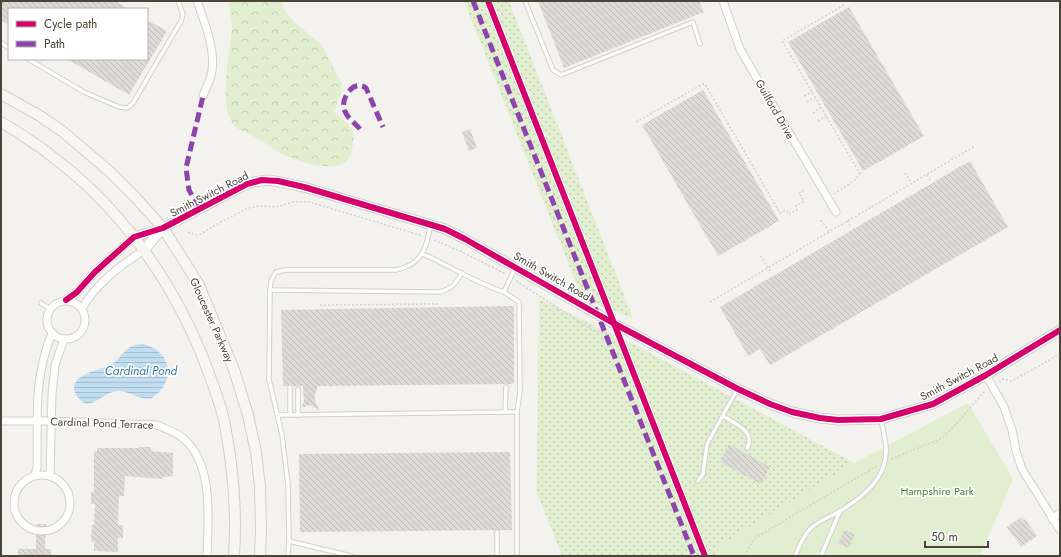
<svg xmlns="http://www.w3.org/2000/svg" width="1061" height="557" font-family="Jost,sans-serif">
	<defs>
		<pattern id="grass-dots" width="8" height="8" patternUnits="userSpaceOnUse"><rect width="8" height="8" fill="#e1eecf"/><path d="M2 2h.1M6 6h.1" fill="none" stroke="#c3cdb2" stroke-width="1.8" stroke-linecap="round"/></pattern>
		<pattern id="forest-crowns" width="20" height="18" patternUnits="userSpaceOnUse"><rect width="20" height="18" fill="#e1eecf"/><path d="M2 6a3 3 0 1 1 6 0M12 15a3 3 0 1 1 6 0" fill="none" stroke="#c3cdb2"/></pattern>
		<pattern id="water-rules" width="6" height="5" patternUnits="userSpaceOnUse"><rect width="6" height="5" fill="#c0ddf1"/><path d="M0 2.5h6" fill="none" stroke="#a6bfcf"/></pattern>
		<pattern id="building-back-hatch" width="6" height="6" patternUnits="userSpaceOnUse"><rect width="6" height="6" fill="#dedbd6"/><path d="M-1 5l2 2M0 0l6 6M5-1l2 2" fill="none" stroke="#c0bdb8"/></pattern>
	</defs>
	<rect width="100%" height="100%" fill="#f4f2ee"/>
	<g fill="url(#grass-dots)">
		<path d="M464,1H509L633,318L586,300L577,285Z"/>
		<path d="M539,299L639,347L854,463L717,547L720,556H562L537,493Z"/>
	</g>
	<path fill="url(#forest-crowns)" d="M229,1H281L284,9L292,20L322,45L331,63L342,84L341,94L337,102L335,112C340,118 348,122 352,129C355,135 353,143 352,150C348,179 301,162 284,155C273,150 264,141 253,136C245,131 235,130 231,121C219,96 231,52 232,25C232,17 228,9 229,1Z"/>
	<path fill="#e1eecf" d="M968,403L1013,479L980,556H720L717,547L854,463Z"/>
	<path fill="url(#water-rules)" d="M142,344C162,347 176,368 163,387C161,391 156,395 152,398C138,401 130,390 117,391C102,392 89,415 77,396C64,374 101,371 112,364C124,356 124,345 142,344Z"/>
	<g fill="url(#building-back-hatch)">
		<path d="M1,1H115L129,9H9V25L1,20Z"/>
		<path d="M538,1H699L704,12L564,68Z"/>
		<path d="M849,7L924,136L863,171L788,42Z"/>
		<path d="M147,20L167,31L129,95L67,59H147Z"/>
		<path d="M703,90L779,221L718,256L642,125Z"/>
		<path d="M470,129L477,148L469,151L462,132Z"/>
		<path d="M970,161L1008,227L770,365L760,349L748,356L720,307Z"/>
		<path d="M514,306V384L318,386L315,394V401L320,411L310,405L301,408L304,401L303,386H293L290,384L287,386H283L281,310Z"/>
		<path d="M729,444L770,467L761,484L720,462Z"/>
		<path d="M139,447H151V451L173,453V476L163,477V479L125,476L124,496H119L118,525H123V538H118V552L94,551V542L91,541L92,525H94L95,504H91V492H94V451H97V448H138Z"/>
		<path d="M510,452L512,530L300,532L299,454Z"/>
		<path d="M1021,517L1023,520L1025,519L1037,536L1021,547L1007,527Z"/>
		<path d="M36,524H46L45,549H51V556H18V549H36Z"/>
		<path d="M844,530L855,534L849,548L838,543Z"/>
	</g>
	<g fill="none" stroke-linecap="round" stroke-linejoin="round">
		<defs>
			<g id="service">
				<path d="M525,1L553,70L561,75L693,22L700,44"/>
				<path d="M1,43L9,48"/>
				<path d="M28,59L84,92L119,107L127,108L133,103L181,21L183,14L178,1"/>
				<path d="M423,254C450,266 476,283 504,292"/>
				<path d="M515,268L504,292L519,302L520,392L517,412V556"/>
				<path d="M270,290L440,292C453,288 455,284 462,273"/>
				<path d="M41,303L50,309"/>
				<path d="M298,389V415"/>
				<path d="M505,412L506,387"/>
				<path d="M278,415L517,412"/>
				<path d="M290,415V387"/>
				<path d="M723,416C734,423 757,432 747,448"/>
				<path d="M698,481L703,474L707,444L737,390"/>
				<path d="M289,541L351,556"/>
				<path d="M288,556L289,541L288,485L282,435L269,379L270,290L271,281L276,272L286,270H396C421,265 427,249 430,226"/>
				<path d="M497,556V532"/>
				<path d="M795,556C799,547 803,536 810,529C818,521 830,517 840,511C863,497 888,478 886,447C885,438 883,429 881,420"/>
				<path d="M821,556L840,511"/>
			</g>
			<g id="minor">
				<path d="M197,1C205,23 217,53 211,76C209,83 205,90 203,96"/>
				<path d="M723,1L740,49L748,63L836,212"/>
				<path d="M66,300L77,292L95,272L134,237"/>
				<circle cx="66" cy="320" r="19"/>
				<path d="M82,309C95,284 120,266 144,250"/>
				<path d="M986,375L1004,407L1012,430L1016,451L1022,469L1060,530"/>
				<path d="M1,421H50L157,425C166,429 177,432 184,439C214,465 208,520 207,556"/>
				<circle cx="42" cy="503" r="28"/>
				<path d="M35,475L37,467C38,418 33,380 52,333"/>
				<path d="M50,476L52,394L55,365L64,339"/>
				<path d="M1052,519L1060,513"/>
			</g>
			<g id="tertiary">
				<path d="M134,237L163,228L247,184L253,182L269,180L304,187L445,229L465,239L613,323L738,389L770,404L792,412L820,418L838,420L881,419L933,404L986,375L1060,330"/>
				<path d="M144,250L163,228"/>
			</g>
			<g id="secondary">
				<path d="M1,94L40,116L62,131L109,171L136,198L163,228L199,285L234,370L248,415L256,452L260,487L261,530L260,556"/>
				<path d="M1,122C17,132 34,142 49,154C122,208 175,284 207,368C213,385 220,403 224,420C233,465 237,511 234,556"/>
			</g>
		</defs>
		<use href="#service" stroke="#d2d0cb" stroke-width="5.5"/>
		<use href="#minor" stroke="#d2d0cb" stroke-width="9"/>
		<use href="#tertiary" stroke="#d2d0cb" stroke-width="11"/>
		<use href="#secondary" stroke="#d3cfc5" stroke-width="12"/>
		<g stroke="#d3d2cc" stroke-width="1.5" stroke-dasharray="2 2" stroke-linecap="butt">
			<path d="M844,5L782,41L859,172L860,173L863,172"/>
			<path d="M804,96L812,92"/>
			<path d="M807,102L815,97"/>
			<path d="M813,113L821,107"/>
			<path d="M818,121L826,116"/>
			<path d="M636,122L703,84H705L780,213L786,210L789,214L797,210L796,206L804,201L799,193L804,190"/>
			<path d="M905,173L912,184"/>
			<path d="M927,175L930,180"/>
			<path d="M834,194L855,180L860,173"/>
			<path d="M821,220L829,231"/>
			<path d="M847,221L850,226"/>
			<path d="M188,232L196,235L201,234L219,223L248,208L259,206L276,207L293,202H309L423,236"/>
			<path d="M434,240L460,251L506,274"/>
			<path d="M760,256L771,272"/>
			<path d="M516,281L594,331L613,334"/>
			<path d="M710,302L975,146"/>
			<path d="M320,305L438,304"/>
			<path d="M999,382L1003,379L1012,381L1060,354"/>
			<path d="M891,459L940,439L949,432L983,393L986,391"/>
			<path d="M745,556L748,549L755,538L877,466"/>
		</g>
		<use href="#service" stroke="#fdfdfc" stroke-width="3.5"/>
		<use href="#minor" stroke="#fdfdfc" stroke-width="7"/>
		<use href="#tertiary" stroke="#fdfdfc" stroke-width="9"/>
		<use href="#secondary" stroke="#f7f6f1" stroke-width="10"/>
		<g stroke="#8e44ad" stroke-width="5" stroke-dasharray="10 5" stroke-linecap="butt">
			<path d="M473,1L694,556"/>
			<path d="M360,129C355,123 346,117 344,109C341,97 354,79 366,88L383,127"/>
			<path d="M199,208L189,190L186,168L203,96"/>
		</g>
		<defs>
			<g id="cycleway">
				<path d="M488,1L705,556"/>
				<path d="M66,300L77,292L95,272L134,237L163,228L247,184L262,180L278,181L304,187L445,229L465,239L613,323L738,389L770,404L792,412L820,418L838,420L881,419L933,404L986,375L1060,330"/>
			</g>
		</defs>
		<use href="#cycleway" stroke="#fff" stroke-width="8"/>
		<use href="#cycleway" stroke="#d6006c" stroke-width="6"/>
	</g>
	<g text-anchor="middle" stroke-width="3.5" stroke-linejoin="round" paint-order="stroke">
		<g font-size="11" fill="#4b4439" stroke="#fff">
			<text transform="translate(775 109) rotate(60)" y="4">Guilford Drive</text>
			<text transform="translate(209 194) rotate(-27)" y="4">Smith Switch Road</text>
			<text transform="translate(552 276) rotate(30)" y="4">Smith Switch Road</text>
			<text transform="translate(212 320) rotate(66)" y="4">Gloucester Parkway</text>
			<text transform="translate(959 377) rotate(-28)" y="4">Smith Switch Road</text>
			<text transform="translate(102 423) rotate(2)" y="4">Cardinal Pond Terrace</text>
		</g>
		<g font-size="11" fill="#4a7f2a" stroke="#fff">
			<text x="937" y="495">Hampshire Park</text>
		</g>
		<g font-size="12" font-style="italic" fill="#2e7ab2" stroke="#fff">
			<text x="141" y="375">Cardinal Pond</text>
		</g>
	</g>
	<rect width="1061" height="557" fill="none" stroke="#4b4439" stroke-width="4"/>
	<rect x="8" y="8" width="140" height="52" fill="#ffffff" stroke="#b7b4b0"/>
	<rect x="16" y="21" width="20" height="6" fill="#d6006c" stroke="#b7b4b0"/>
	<text x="44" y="28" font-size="12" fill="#4b4439">Cycle path</text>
	<rect x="16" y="41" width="20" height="6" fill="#8e44ad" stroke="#b7b4b0"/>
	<text x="44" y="48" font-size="12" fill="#4b4439">Path</text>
	<path d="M925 541v6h63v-6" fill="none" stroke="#4b4439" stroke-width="2"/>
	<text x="931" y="541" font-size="12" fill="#4b4439" stroke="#ffffff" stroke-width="3" paint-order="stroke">50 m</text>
</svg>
